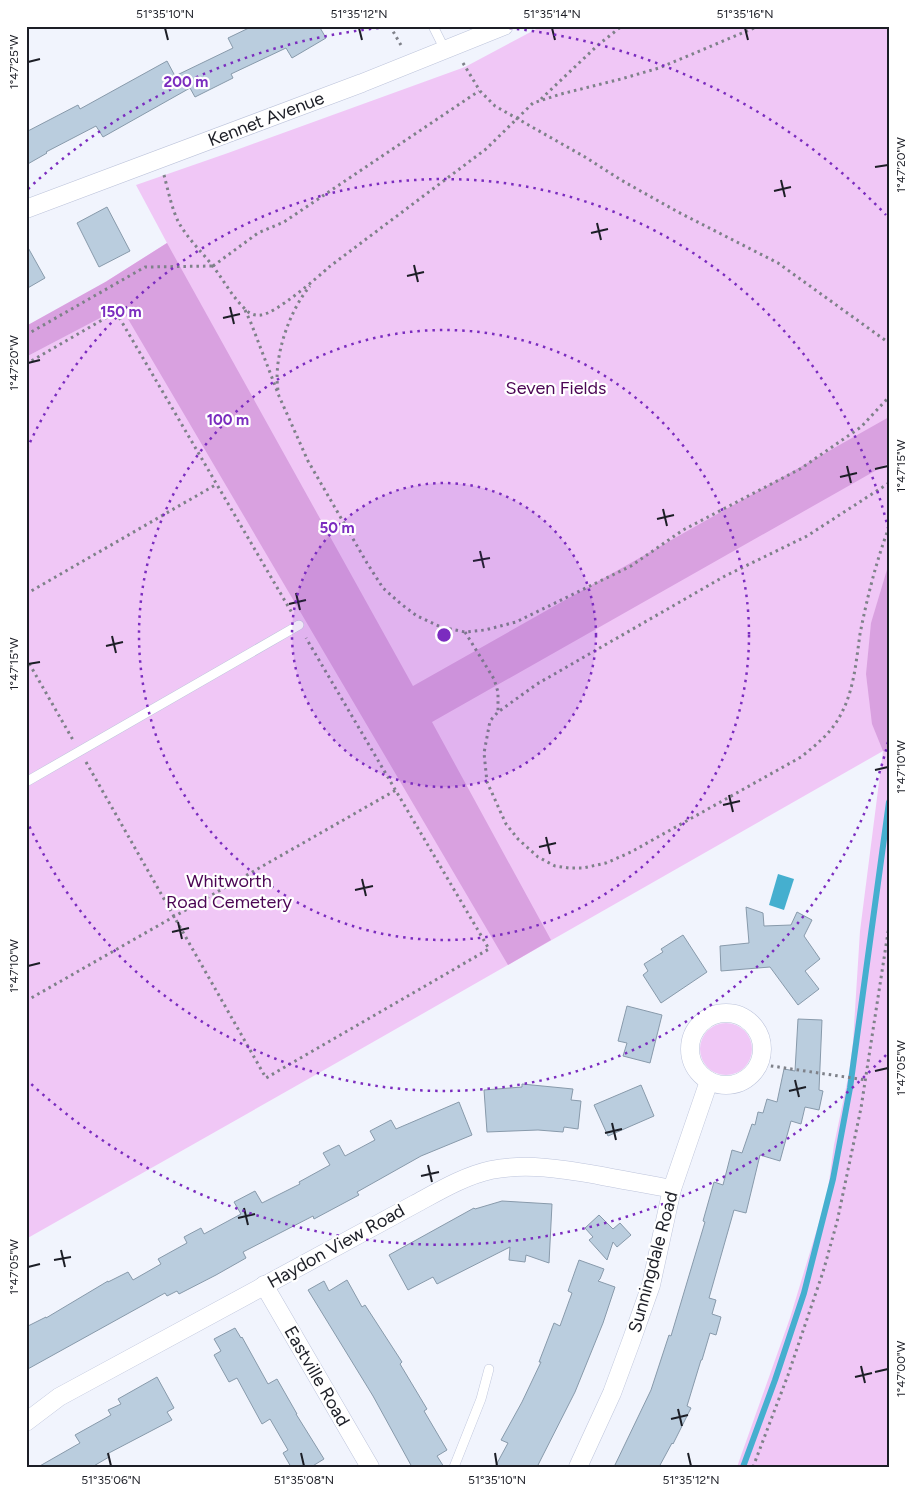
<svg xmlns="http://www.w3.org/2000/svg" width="915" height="1493" font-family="Figtree,sans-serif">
	<rect width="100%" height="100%" fill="#f1f4fd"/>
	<g fill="#f0c7f6">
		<path d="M542,26H889V1467H737L790,1318L827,1196L834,1145L849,1073L853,1042L860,931L883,751L303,1082L26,1239V357L120,307L107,281L167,243L136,185L228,153L465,67Z"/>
		<circle cx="726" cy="1049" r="26"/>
	</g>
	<g fill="#d9a1e0">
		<path d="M167,243L413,686L889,417V463L432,722L551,940L508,965L121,307L26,357V326L107,281Z"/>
		<path d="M889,563V751H883L872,724L866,674L871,623Z"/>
	</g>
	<path fill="#45afcf" d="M778,874L794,879L784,910L769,905Z"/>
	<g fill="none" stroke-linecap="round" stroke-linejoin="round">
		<path stroke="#45afcf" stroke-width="6" d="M743,1467L775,1380L804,1293L833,1179L850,1088L889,802"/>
	</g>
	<g fill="#bacdde" stroke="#889aab">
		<path d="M253,26H319L326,38L292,58L286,48L231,74L233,78L195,97L190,88L103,137L96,126L46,152L47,153L26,165V132L78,105L80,109L167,61L175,76L233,48L228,38Z"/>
		<path d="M107,207L130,251L99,267L77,223Z"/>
		<path d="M26,244L45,278L26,289Z"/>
		<path d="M746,907L763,913L764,926L791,925L797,912L812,920L804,936L820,959L805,971L819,989L798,1005L770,967L721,971L720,946L749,943Z"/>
		<path d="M683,935L707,972L661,1003L643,975L648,971L644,964L663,952L661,949Z"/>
		<path d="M627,1006L662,1015L650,1063L623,1056L627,1043L618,1041Z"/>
		<path d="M798,1019L822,1020L819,1090L823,1091L819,1110L805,1107L801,1124L791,1121L780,1161L760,1155L746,1213L734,1210L709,1298L716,1300L712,1314L721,1317L716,1335L710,1333L702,1360H701L687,1406L691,1408L673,1444L672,1443L659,1467H614L651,1390L669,1335L671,1336L705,1222L703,1221L714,1182L723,1185L732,1150L742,1153L752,1124L755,1125L758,1112L763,1113L767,1099L777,1102L784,1069L795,1071Z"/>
		<path d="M522,1084L573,1089L571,1100L581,1101L578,1129L564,1127L563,1132L538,1130L487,1132L484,1090L522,1087Z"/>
		<path d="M641,1085L654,1116L608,1136L594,1105Z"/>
		<path d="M459,1102L472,1135L421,1156L357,1192L359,1195L314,1219L313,1216L243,1252L246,1258L216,1275L179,1294L177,1291L167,1296L165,1293L26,1370V1327L46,1317V1318L108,1281V1282L128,1272L133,1280L161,1264L158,1259L187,1243L184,1237L201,1228L204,1234L241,1214L234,1202L255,1191L262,1203L300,1184L299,1182L330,1165L323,1153L339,1145L345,1156L375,1140L370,1131L391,1120L396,1129Z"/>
		<path d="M502,1201L552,1204L549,1263L526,1255L525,1262L509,1260L510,1247L437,1284L433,1277L408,1290L389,1255L474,1208L475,1209Z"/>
		<path d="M599,1215L613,1229L620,1223L631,1235L617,1247L613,1242L607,1260L589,1240L593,1237L585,1228Z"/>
		<path d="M579,1260L604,1269L600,1279L598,1281L615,1287L603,1323L575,1392L537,1467H495L508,1443L501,1440L522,1402L541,1362H539L554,1323L560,1326L572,1293L568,1291Z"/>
		<path d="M347,1280L362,1307L365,1305L402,1362L400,1364L427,1409L424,1411L447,1450L437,1456L444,1467H412L373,1396L308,1290L324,1281L329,1291Z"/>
		<path d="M235,1328L241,1338L242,1337L268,1384L277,1379L297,1414H296L324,1459L311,1467H291L283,1453L288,1450L270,1419L262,1424L237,1378L229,1382L214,1355L221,1351L214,1339Z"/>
		<path d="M157,1377L174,1408L167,1412L172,1420L107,1454L109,1457L92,1467H38L80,1443L75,1435L111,1415L108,1410L121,1404L118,1399Z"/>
	</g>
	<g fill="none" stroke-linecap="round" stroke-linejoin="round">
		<defs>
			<g id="lane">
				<path d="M433,26L445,50"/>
				<path d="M26,782L299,625"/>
				<path d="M454,1467L481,1399L489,1369"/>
			</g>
			<g id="street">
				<path d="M26,209L362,83L504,26"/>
				<circle cx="726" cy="1049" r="36"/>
				<path d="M264,1285L370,1467"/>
				<path d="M26,1422L59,1397L415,1204C439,1191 464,1176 491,1170C527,1163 562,1169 597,1175C622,1180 647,1184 672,1189"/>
				<path d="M578,1467L612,1393L632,1339L651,1285L672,1189L709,1081"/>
			</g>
		</defs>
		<use href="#lane" stroke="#bdc4db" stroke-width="10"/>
		<use href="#street" stroke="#bdc4db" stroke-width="19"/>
		<g stroke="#7e8189" stroke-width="3" stroke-dasharray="2.5 4" stroke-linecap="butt">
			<path d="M390,26L402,47"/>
			<path d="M463,63L480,91L495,106L585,157L621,180L678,212L778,263L889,343"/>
			<path d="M541,99L598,45L622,26"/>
			<path d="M164,175C168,190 172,210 179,223C188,239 201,251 212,265C223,279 231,295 244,308C248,313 254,316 261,315C275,314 317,278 329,267L486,149L533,103L561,94L621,79L659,68L759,26"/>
			<path d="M213,266L258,233L284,222L479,91"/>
			<path d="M245,310L251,323L279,396L308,461L367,563L383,588L401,604L417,616L441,627L465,632L485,630L516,622L631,566L683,530L800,469L861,427L889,397"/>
			<path d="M26,335L145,267L213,266"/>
			<path d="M26,364L116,312L292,613"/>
			<path d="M278,390C273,358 289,311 310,286"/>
			<path d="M889,483L807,536L725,576L537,684L498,712L490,721L484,753L487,782L506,824L518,839L538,857L555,866L569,868H583L606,863L631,852L801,757C816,745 831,733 840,716C854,691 856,662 860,634C867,598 876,562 889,527"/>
			<path d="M26,594L217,484"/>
			<path d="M465,632L494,679L498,692V711"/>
			<path d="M26,658L73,740"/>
			<path d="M86,762L266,1078L489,949L306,638"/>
			<path d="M26,1001L396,790"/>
			<path d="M758,1064L866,1080"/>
			<path d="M753,1467L788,1375L823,1272L837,1222L861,1108L889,926"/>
		</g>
		<use href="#lane" stroke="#fff" stroke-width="9"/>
		<use href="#street" stroke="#fff" stroke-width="18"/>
	</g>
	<path fill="none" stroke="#1c1e26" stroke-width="2" d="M165,28L168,40M359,28L362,40M552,28L555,40M745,28L748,40M28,62L40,59M875,167L888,165M781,180L785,197M774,191L791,187M597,223L601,240M591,233L608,229M414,265L418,282M407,276L424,272M230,307L234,324M223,318L240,314M28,363L40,360M847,466L851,483M875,469L888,466M840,477L857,473M663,509L667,526M657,519L674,515M480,551L484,568M473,561L490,558M296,593L300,610M289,604L306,600M112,636L116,653M106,646L123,642M28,664L40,662M875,770L888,767M729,795L733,812M723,805L740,801M546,837L550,854M539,847L556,843M362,879L366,896M355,890L373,886M178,922L182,939M172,932L189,928M28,966L40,963M875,1071L888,1068M795,1080L799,1097M789,1091L806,1087M612,1123L616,1140M605,1133L622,1129M428,1165L432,1182M421,1176L439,1172M244,1208L248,1225M238,1218L255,1214M61,1250L65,1267M54,1260L71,1257M28,1267L40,1264M861,1366L865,1383M875,1372L888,1369M855,1377L872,1373M678,1409L682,1426M671,1419L688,1415M108,1453L111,1466M301,1453L304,1466M495,1453L497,1466M688,1453L691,1466"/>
	<circle cx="444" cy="635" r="152" fill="#7b2cbf" fill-opacity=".12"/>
	<g fill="none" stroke="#7b2cbf" stroke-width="2.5" stroke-dasharray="2.5 5">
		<circle cx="444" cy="635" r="152"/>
		<circle cx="444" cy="635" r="305"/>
		<path d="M888 742A457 457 0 0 1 27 821M27 449A457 457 0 0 1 888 528"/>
		<path d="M886 1055A610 610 0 0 1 28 1081M28 189A610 610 0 0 1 401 26M487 26A610 610 0 0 1 886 215"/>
	</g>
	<g text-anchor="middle" stroke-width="4.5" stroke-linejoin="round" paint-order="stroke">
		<g font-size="18" fill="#1c1e26" stroke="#fff">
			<text transform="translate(266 119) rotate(-21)" y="6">Kennet Avenue</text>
			<text transform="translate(336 1246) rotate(-29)" y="6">Haydon View Road</text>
			<text transform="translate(653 1262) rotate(-75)" y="6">Sunningdale Road</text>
			<text transform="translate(317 1376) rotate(60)" y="6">Eastville Road</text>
		</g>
		<g font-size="18" fill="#4b0554" stroke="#fff">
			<text x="556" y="394">Seven Fields</text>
			<text x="229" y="887">Whitworth<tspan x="229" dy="21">Road Cemetery</tspan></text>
		</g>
	</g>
	<circle cx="444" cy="635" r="8" fill="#7b2cbf" stroke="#fff" stroke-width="2.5"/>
	<g font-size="15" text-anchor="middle" font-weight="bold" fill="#7b2cbf" stroke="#fff" stroke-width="4.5" stroke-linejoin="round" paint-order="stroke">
		<text x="186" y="87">200 m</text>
		<text x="121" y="317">150 m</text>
		<text x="228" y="425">100 m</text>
		<text x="337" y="533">50 m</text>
	</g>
	<rect width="915" height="1493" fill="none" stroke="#ffffff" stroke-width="55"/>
	<rect x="28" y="28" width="860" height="1438" fill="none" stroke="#1c1e26" stroke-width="2"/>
	<g font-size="12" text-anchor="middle" fill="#1c1e26">
		<text x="165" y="18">51°35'10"N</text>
		<text x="359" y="18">51°35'12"N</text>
		<text x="552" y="18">51°35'14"N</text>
		<text x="745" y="18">51°35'16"N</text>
		<text transform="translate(14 62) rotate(-90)" y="4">1°47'25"W</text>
		<text transform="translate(901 165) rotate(-90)" y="4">1°47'20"W</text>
		<text transform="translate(14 363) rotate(-90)" y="4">1°47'20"W</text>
		<text transform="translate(901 466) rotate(-90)" y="4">1°47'15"W</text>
		<text transform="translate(14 664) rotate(-90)" y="4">1°47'15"W</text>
		<text transform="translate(901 767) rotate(-90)" y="4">1°47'10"W</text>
		<text transform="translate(14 966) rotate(-90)" y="4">1°47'10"W</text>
		<text transform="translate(901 1068) rotate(-90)" y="4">1°47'05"W</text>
		<text transform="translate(14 1267) rotate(-90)" y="4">1°47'05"W</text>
		<text transform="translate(901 1369) rotate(-90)" y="4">1°47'00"W</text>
		<text x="111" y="1484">51°35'06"N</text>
		<text x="304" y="1484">51°35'08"N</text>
		<text x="497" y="1484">51°35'10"N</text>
		<text x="691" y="1484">51°35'12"N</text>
	</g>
</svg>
